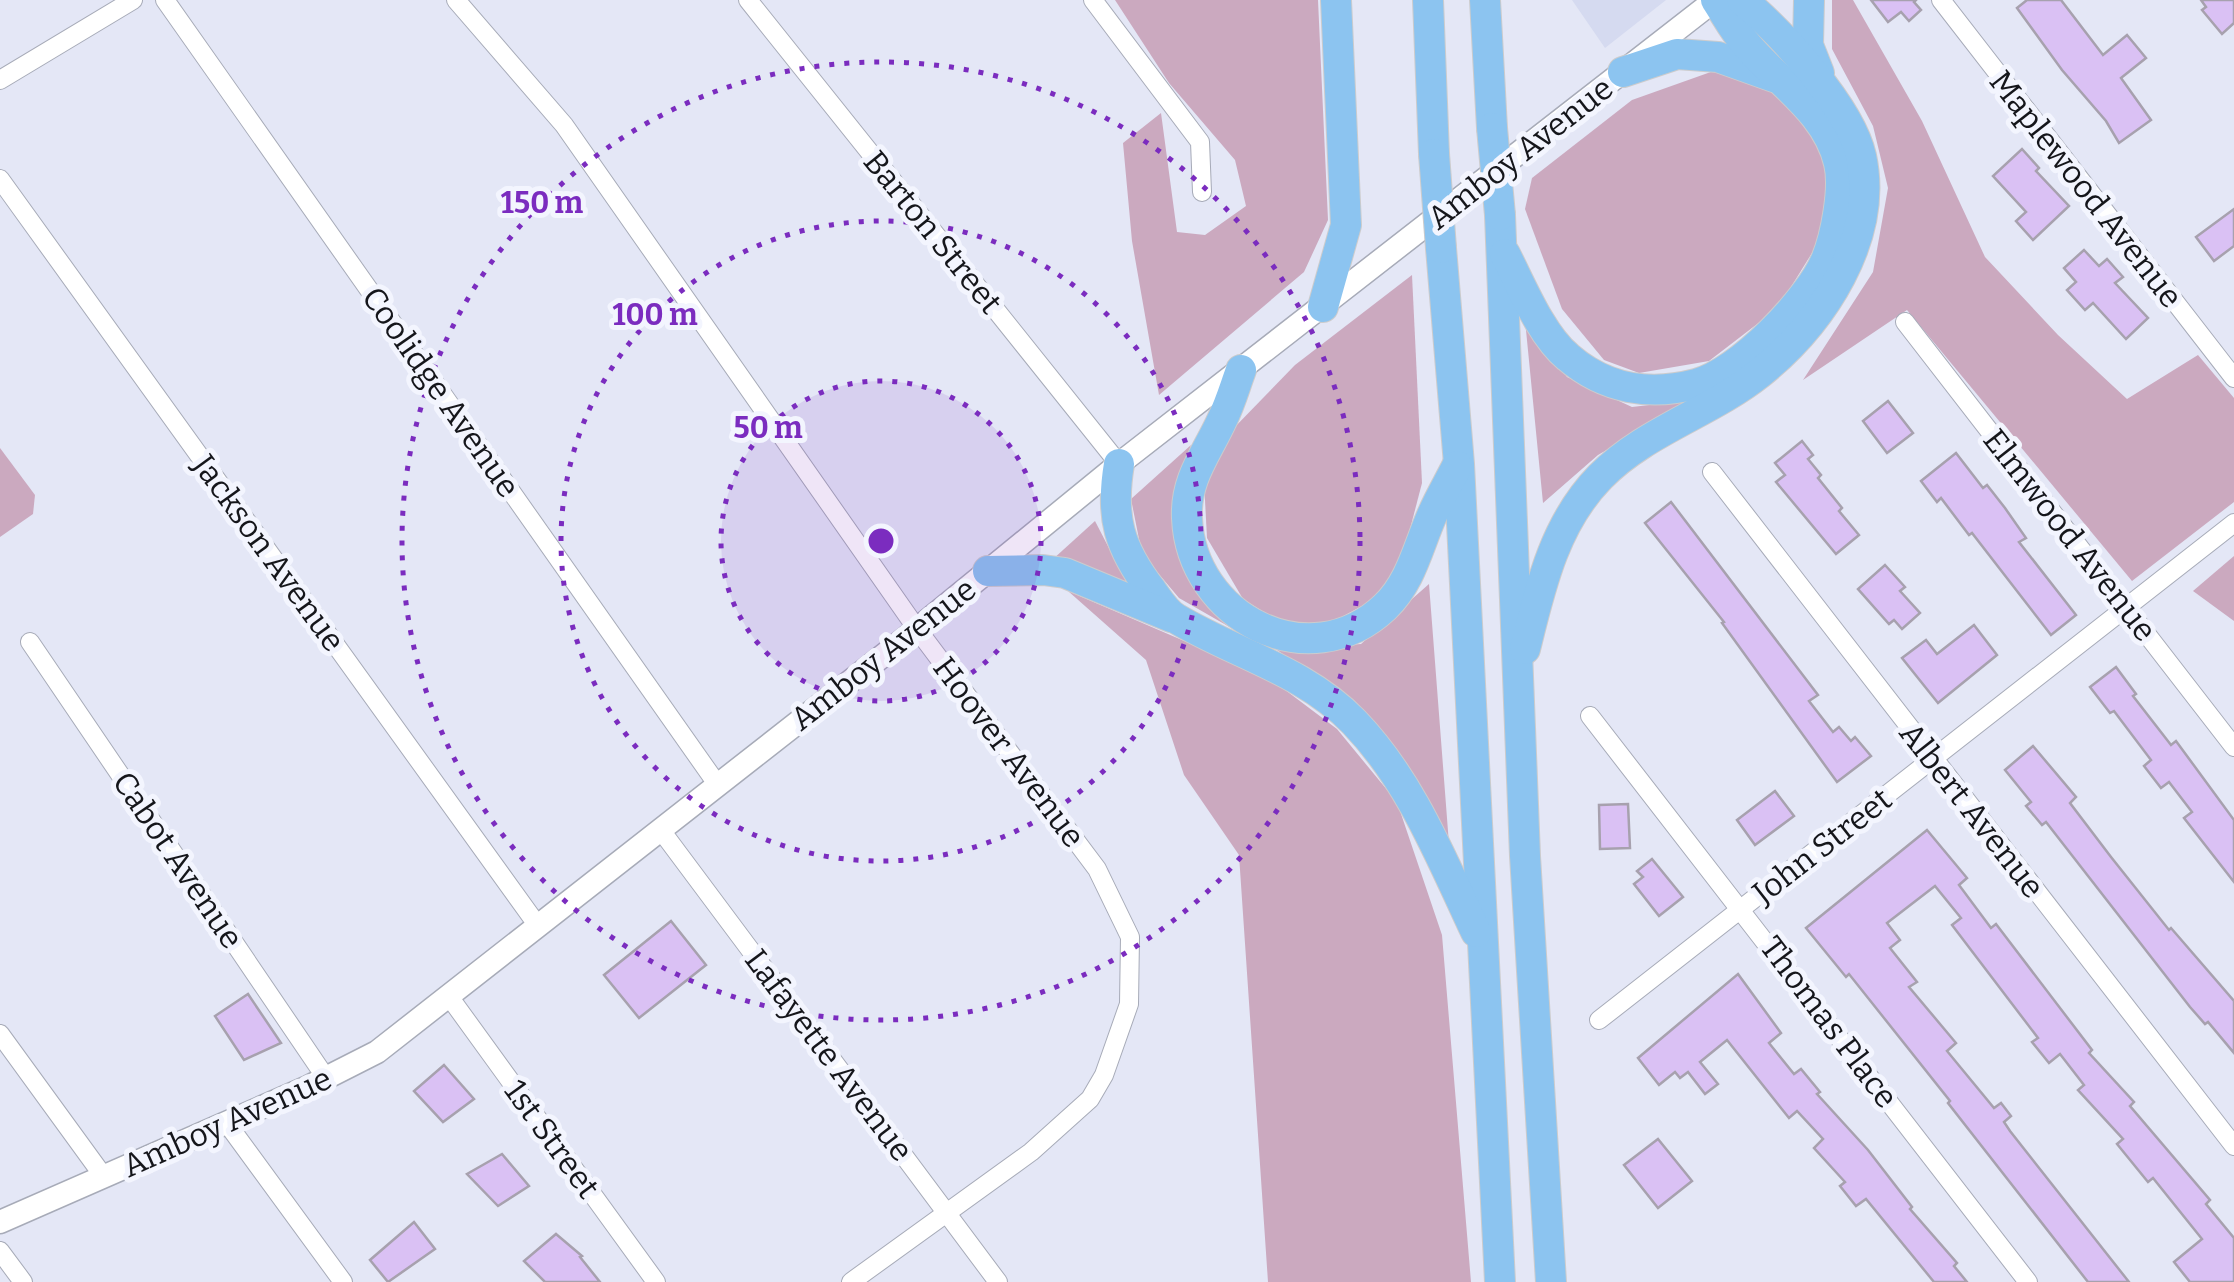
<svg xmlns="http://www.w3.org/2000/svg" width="2234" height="1282" font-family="Bitter,serif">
	<rect width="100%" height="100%" fill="#e4e7f6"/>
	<path fill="#d5daf0" d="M1572,0H1666L1605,48Z"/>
	<g fill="#cba9bf">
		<path d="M1115,0H1318L1328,220L1304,272L1159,395L1132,241L1123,143L1161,113L1177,232L1205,235L1246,206L1235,160L1169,83Z"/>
		<path d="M1832,0H1853L1922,121L1985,257L2058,335L2127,399L2198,355L2234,398V502L2132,581L1907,310L1803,380L1873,272L1888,188L1873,126L1832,49Z"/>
		<path d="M1722,68L1781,91L1805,115L1830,176L1820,240L1778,308L1709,361L1639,373L1604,360L1562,309L1525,209L1532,178L1632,100Z"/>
		<path d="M1412,275L1422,483L1402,560L1375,599L1323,627L1281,623L1243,599L1207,538L1204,481L1230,432L1295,365Z"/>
		<path d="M1525,320L1567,377L1632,407L1692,400L1598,455L1543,503Z"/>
		<path d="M1191,445L1174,494L1179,554L1233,629L1179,598L1142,554L1131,499Z"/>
		<path d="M0,448L35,495L33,514L0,537Z"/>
		<path d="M1095,521L1129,587L1052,560Z"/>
		<path d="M2234,556V621L2193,591Z"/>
		<path d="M1429,584L1449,844L1395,747L1314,676L1277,650L1361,644Z"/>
		<path d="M1068,591L1268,677L1337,729L1397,802L1442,935L1471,1282H1268L1239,855L1184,775L1146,660Z"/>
	</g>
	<g fill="#dac1f4" stroke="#a7a1ae" stroke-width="2.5">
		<path d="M1871,0H1916L1914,2L1921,10L1909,21L1901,12L1888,22Z"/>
		<path d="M2027,0H2061L2103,55L2127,35L2146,58L2121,78L2151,120L2119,143L2106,121L2062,70L2017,8Z"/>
		<path d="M2201,0H2234V23L2222,34L2202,10L2206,7Z"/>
		<path d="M2022,149L2039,168L2036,171L2069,206L2033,240L2016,221L2026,212L1993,176Z"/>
		<path d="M2234,209V246L2214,261L2196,237Z"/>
		<path d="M2084,250L2099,266L2107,259L2123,277L2115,283L2148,318L2126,339L2093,303L2085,310L2067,290L2076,282L2064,268Z"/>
		<path d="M1888,401L1913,433L1887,453L1863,421Z"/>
		<path d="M1802,441L1813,455L1808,459L1821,475L1818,478L1842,508L1839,511L1859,535L1836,554L1776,482L1785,475L1775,463Z"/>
		<path d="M1956,453L1983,488L1987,485L2005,508L2026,538L2019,542L2076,615L2051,635L1972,533L1969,535L1941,498L1937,502L1921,481Z"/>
		<path d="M1671,502L1818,695L1809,701L1833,732L1839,727L1851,741L1855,737L1871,756L1837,782L1722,623L1724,622L1645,523Z"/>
		<path d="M1885,565L1905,587L1900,591L1920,613L1902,629L1894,620L1889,624L1858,589Z"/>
		<path d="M1974,625L1997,655L1938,703L1902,658L1926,640L1937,654Z"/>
		<path d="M2116,667L2136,694L2133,696L2171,745L2176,741L2234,820V882L2184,818L2192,812L2169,782L2161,788L2144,766L2151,760L2114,711L2110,713L2090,687Z"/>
		<path d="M2033,746L2076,797L2070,803L2111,857L2169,930L2171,928L2234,1001V1053L2208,1022L2205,1024L2190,1007L2046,822L2042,825L2026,806L2031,802L2005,770Z"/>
		<path d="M1775,791L1794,816L1755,845L1737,820Z"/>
		<path d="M1628,804L1630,848L1600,849L1599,805Z"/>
		<path d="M1927,830L1967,878L1959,885L1991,928L1996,924L2092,1050L2089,1053L2134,1102L2130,1106L2210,1200L2206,1204L2234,1238V1282H2190L2174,1262L2202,1239L2153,1178L2148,1182L2117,1144L2123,1139L2078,1090L2084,1085L2060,1054L2049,1063L2032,1042L2038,1038L1952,925L1961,918L1935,886L1887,923L1900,940L1890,948L1917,982L1909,987L1956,1043L1947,1051L1994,1108L2001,1103L2011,1116L2004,1122L2010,1131L2129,1282H2088L1948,1103L1950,1101L1849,974L1846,977L1806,928Z"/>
		<path d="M1652,859L1683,897L1659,916L1634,884L1643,877L1637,871Z"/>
		<path d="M671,921L706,965L639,1018L604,975Z"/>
		<path d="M1738,974L1781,1033L1769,1043L1794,1074L1801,1069L1820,1092L1817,1094L1868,1150L1912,1207L1910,1209L1957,1263L1954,1266L1967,1282H1934L1866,1199L1856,1206L1840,1186L1845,1182L1814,1148L1823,1139L1797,1111L1789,1118L1727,1040L1700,1062L1718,1084L1705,1094L1688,1072L1680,1078L1675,1072L1659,1085L1638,1058Z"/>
		<path d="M248,994L281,1043L244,1060L215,1016Z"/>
		<path d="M444,1065L474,1099L443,1122L414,1091Z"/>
		<path d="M1658,1139L1692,1181L1658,1208L1624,1165Z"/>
		<path d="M502,1154L529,1186L498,1206L467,1174Z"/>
		<path d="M414,1222L435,1249L388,1282L370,1260Z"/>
		<path d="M556,1234L582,1256L580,1257L600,1282H545L524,1261Z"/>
	</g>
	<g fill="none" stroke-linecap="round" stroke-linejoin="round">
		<defs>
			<g id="minor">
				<path d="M165,0L717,784"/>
				<path d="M456,0L564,125L917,629L1097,869L1130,937L1129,1004L1104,1075L1090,1099L1031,1152L851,1282"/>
				<path d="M748,0L1119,464"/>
				<path d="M1093,0L1200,142L1202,192"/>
				<path d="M1941,0L2234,378"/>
				<path d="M0,80L133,0"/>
				<path d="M0,179L538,926"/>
				<path d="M1905,322L2234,747"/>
				<path d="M1712,472L2234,1146"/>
				<path d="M30,642L326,1078"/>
				<path d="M1590,716L2028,1282"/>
				<path d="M660,829L998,1282"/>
				<path d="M448,995L656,1282"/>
				<path d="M1599,1020L2234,523"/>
				<path d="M0,1034L104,1177"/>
				<path d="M226,1122L343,1282"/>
				<path d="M0,1251L23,1282"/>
			</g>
			<path id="tertiary" d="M0,1222L308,1087L377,1052L917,629L1119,464L1715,0"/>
			<g id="trunk">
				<path d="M1428,0L1434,154"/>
				<path d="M1485,0L1492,128"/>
				<path d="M1809,0L1808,45L1819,73"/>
				<path d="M1623,72L1677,54L1718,57L1774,77"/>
				<path d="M1500,215L1525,856L1551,1282"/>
				<path d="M1441,248L1459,464L1500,1282"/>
				<path d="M1505,254C1521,285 1541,335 1568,357C1605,389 1650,396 1696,384C1739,373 1809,300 1826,260C1836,236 1845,188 1839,163C1827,111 1777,82 1746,44C1734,31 1726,15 1716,0"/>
				<path d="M1323,307L1346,225L1336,0"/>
				<path d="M1241,370C1235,386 1230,404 1222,420C1207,453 1185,479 1187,518C1191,617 1309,679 1385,607C1412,581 1418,546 1433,513C1440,497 1449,482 1457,466"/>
				<path d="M1119,464C1110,517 1119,548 1152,591C1159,601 1166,613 1177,619C1236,654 1305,671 1354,722C1411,781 1441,858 1476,932"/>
				<path d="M988,571L1043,570L1065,573L1171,617"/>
				<path d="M1525,649C1540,588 1554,524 1600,477C1645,431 1710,413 1760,373C1822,323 1879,238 1861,156C1850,107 1781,32 1742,0"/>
			</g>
		</defs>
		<use href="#minor" stroke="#a7abb8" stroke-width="20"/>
		<use href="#tertiary" stroke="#a7abb8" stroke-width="25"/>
		<use href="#trunk" stroke="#cccccd" stroke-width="32"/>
		<use href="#minor" stroke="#fff" stroke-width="18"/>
		<use href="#tertiary" stroke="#fff" stroke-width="22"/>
		<use href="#trunk" stroke="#8cc4f0" stroke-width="30"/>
		<defs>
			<g id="trunk-bridge">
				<path d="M1492,128L1500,215"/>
				<path d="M1434,154L1441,248"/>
			</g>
		</defs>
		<use href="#trunk-bridge" stroke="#cccccd" stroke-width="32" stroke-linecap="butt"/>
		<use href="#trunk-bridge" stroke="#8cc4f0" stroke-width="30"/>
	</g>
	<circle cx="881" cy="541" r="160" fill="#7b2cbf" fill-opacity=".12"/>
	<g fill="none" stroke="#7b2cbf" stroke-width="5" stroke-dasharray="5 10">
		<circle cx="881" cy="541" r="160"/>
		<circle cx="881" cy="541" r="320"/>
		<circle cx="881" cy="541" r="479"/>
	</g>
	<g text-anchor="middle" stroke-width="10" stroke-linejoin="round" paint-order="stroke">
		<g font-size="32" fill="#15161b" stroke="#f3f5fe">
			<text transform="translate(1520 153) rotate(-38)" y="11">Amboy Avenue</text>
			<text transform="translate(2086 189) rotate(52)" y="11">Maplewood Avenue</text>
			<text transform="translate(933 232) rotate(51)" y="11">Barton Street</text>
			<text transform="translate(441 392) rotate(55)" y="11">Coolidge Avenue</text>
			<text transform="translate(2070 535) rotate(52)" y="11">Elmwood Avenue</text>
			<text transform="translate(269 553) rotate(54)" y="11">Jackson Avenue</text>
			<text transform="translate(883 654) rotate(-38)" y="11">Amboy Avenue</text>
			<text transform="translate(1009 752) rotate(53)" y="11">Hoover Avenue</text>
			<text transform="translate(1972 810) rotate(52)" y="11">Albert Avenue</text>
			<text transform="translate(1822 846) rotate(-38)" y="11">John Street</text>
			<text transform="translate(178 860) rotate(56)" y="11">Cabot Avenue</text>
			<text transform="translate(1829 1022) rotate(53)" y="11">Thomas Place</text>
			<text transform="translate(829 1055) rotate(53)" y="11">Lafayette Avenue</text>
			<text transform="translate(227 1122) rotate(-24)" y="11">Amboy Avenue</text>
			<text transform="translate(552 1139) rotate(54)" y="11">1st Street</text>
		</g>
	</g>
	<circle cx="881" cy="541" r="15" fill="#7b2cbf" stroke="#f3f5fe" stroke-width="5"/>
	<g font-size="30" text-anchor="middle" font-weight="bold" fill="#7b2cbf" stroke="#f3f5fe" stroke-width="10" stroke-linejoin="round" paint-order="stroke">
		<text x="542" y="213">150 m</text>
		<text x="655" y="325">100 m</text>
		<text x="768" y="438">50 m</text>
	</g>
</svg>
